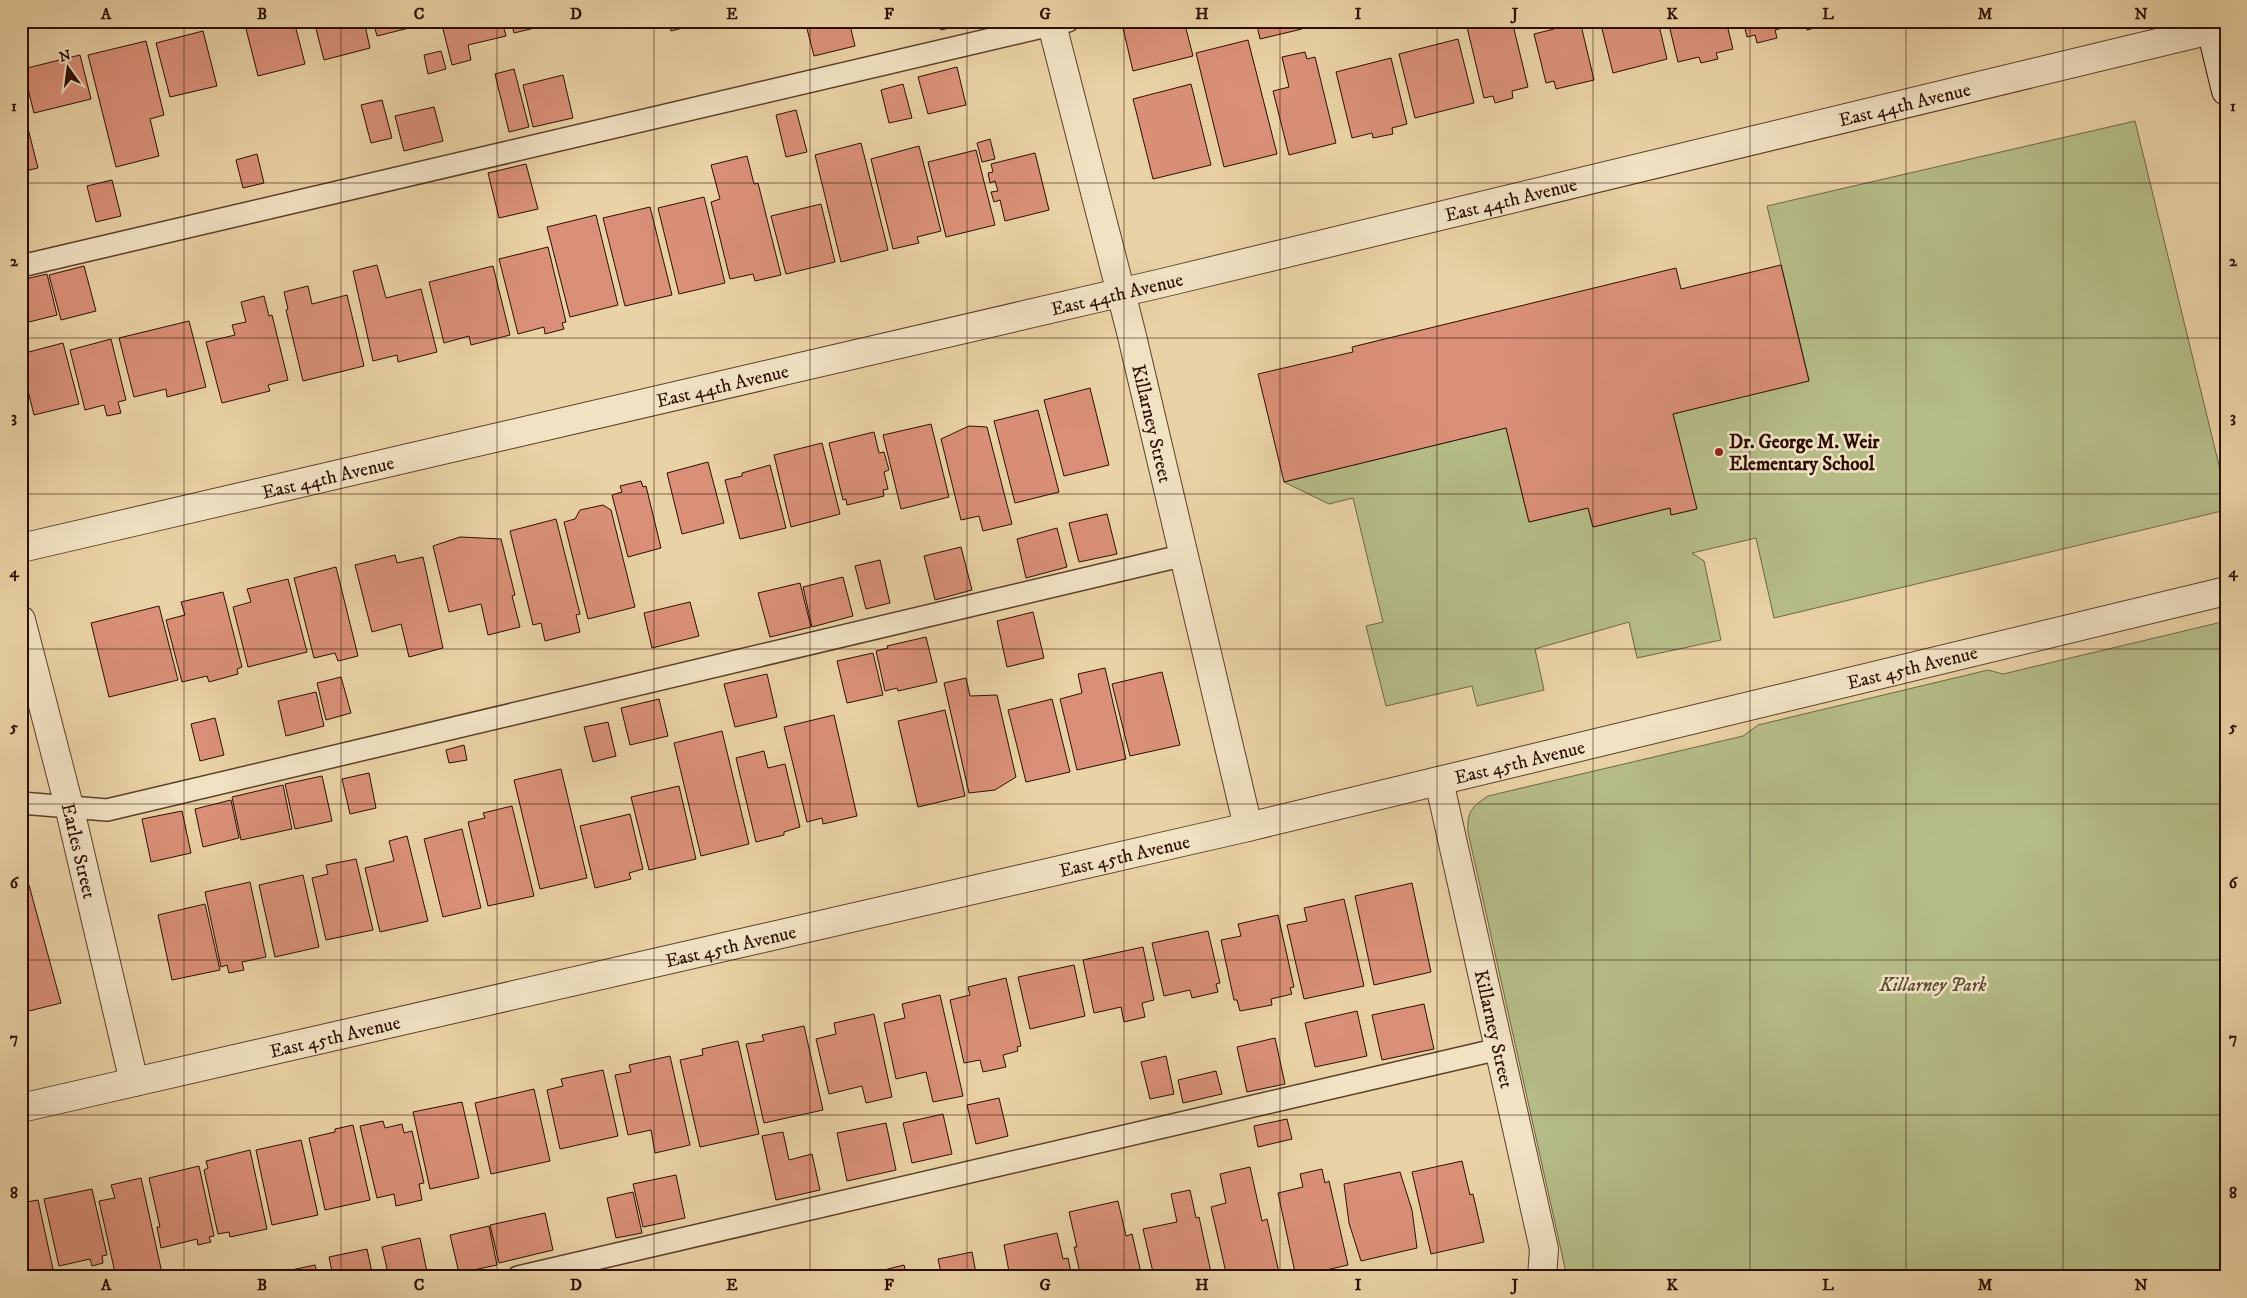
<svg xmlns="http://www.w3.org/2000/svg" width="2247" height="1298" font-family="'IM FELL DW Pica',serif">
	<rect width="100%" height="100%" fill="#e9d2a5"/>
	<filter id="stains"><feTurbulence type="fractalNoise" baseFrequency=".004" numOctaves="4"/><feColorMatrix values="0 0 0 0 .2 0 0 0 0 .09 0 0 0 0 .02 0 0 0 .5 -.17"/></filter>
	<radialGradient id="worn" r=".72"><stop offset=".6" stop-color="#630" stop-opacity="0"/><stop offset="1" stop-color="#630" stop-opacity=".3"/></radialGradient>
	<g fill="#b5bc87" stroke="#706544">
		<path d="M2135,121L2226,494V510L1774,618L1756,538L1692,553L1704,561L1721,640L1637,658L1629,622L1535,649L1544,690L1477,706L1472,686L1386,706L1366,626L1383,622L1353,498L1329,504L1284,482L1506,428L1529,522L1588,508L1593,527L1670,508L1671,515L1696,509L1673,414L1809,380L1767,206Z"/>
		<path d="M2226,621V1277H1567L1468,832C1467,812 1471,807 1488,796L1743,736L1758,725L1988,670L2003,674Z"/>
	</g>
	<g fill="#da9078" stroke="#2c0e02">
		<path d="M244,21H294L305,64L258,76Z"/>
		<path d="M314,21H364L370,48L324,60Z"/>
		<path d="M373,21H433V22L377,36Z"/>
		<path d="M441,21H502L506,36L468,45L471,60L452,65Z"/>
		<path d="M511,21H563L514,33Z"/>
		<path d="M669,21H699V24L671,31Z"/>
		<path d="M805,21H849L855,46L814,56Z"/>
		<path d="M939,21H967V24L941,30Z"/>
		<path d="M1148,21H1184L1193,56L1133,71L1123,28Z"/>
		<path d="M1256,21H1300L1302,29L1260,39Z"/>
		<path d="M1474,21H1512L1528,87L1512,91L1513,98L1495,103L1493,96L1484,98L1466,23Z"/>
		<path d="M1553,21H1580L1594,80L1556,89L1554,81L1546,83L1534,34L1554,29Z"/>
		<path d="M1600,21H1658L1667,59L1613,73Z"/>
		<path d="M1668,21H1726L1733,49L1716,53L1718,59L1701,63L1699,57L1678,62Z"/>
		<path d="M1743,21H1793L1794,25L1775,30L1777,38L1757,43L1755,35L1747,37Z"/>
		<path d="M1805,21H1841L1807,30Z"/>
		<path d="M203,31L217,86L170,97L156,43Z"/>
		<path d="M1458,39L1474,103L1415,118L1399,54Z"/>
		<path d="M1248,40L1277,154L1224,167L1196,53Z"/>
		<path d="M146,41L164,115L150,119L159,156L116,167L88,55Z"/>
		<path d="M441,51L446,69L428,74L424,55Z"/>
		<path d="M1305,52L1307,59L1315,57L1336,143L1289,155L1273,91L1289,87L1282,57Z"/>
		<path d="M80,55L91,99L34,113L23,69Z"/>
		<path d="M1391,58L1407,124L1392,128L1393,134L1373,138L1372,133L1352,138L1336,72Z"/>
		<path d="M957,67L966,105L928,114L918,77Z"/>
		<path d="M514,69L529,127L509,132L495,74Z"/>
		<path d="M563,75L573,118L533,127L523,85Z"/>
		<path d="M903,84L912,118L889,123L881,90Z"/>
		<path d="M1191,84L1211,165L1153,179L1133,99Z"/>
		<path d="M382,100L392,138L371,143L361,105Z"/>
		<path d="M21,101L38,168L21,172Z"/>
		<path d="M434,107L443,141L404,151L395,116Z"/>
		<path d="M796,110L807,152L786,157L776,115Z"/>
		<path d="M990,139L995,159L982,162L977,143Z"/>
		<path d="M861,143L888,250L841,262L815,155Z"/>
		<path d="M919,146L941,231L917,237L919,243L893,249L871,159Z"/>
		<path d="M976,150L995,225L946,237L928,162Z"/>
		<path d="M1035,153L1049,210L1005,221L1000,200L994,202L991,192L998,191L995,181L990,183L988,173L993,172L991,164Z"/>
		<path d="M257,154L264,183L243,188L236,160Z"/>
		<path d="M747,156L754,184L758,183L781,275L755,281L753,274L730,279L711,202L720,199L711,165Z"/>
		<path d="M526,164L538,209L499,218L488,173Z"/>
		<path d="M112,180L121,216L96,222L87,186Z"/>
		<path d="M704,197L725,283L679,294L658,208Z"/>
		<path d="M821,204L835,262L786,274L771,216Z"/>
		<path d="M650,207L672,295L625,306L603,218Z"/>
		<path d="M596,215L618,305L570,317L547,227Z"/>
		<path d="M548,247L566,322L562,323L564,329L545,334L544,327L518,334L499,259Z"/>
		<path d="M377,265L386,298L421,289L437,352L398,362L397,355L373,361L353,271Z"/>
		<path d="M1781,265L1809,381L1673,414L1697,509L1671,515L1670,508L1593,527L1588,508L1529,522L1506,428L1284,482L1258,374L1353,352L1352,347L1676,268L1681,289Z"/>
		<path d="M84,266L96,311L61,320L49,275Z"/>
		<path d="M493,266L510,335L471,345L469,336L444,343L429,282Z"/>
		<path d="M47,274L57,315L21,324V280Z"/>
		<path d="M308,286L312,304L347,295L364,366L303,381L286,310L288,309L284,292Z"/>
		<path d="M264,296L269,316L272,315L288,380L268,385L270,391L222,403L206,342L235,335L232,325L246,322L241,302Z"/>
		<path d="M189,321L206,387L167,397L166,389L134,397L119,338Z"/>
		<path d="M111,339L126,400L118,402L121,413L107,416L104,405L85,410L70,350Z"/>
		<path d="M63,343L79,404L34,415L21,363V354Z"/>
		<path d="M1090,388L1109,465L1064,476L1044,400Z"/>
		<path d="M1038,410L1059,492L1015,503L994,421Z"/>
		<path d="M931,424L949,497L901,509L883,435Z"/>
		<path d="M969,426L987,427L1012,524L983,531L979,516L961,520L941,439Z"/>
		<path d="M874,432L879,453L884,452L889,470L884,472L888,489L883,490L884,496L847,505L846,499L843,500L829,443Z"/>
		<path d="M822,443L840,514L791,527L774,455Z"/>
		<path d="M708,462L724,523L682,534L667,473Z"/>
		<path d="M770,465L786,528L740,539L725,480L742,476V473Z"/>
		<path d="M641,481L643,487L646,486L661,548L628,557L612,495L622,492L620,486Z"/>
		<path d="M603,505L611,510L635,607L588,619L564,522L575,519L580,510Z"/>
		<path d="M1107,514L1117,554L1079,562L1069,523Z"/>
		<path d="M556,519L580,614L576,615L580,632L545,641L541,623L533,625L510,531Z"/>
		<path d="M1057,528L1067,567L1026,578L1017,539Z"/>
		<path d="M460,537L501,539L515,595L512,596L520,627L488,635L481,604L449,612L433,546Z"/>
		<path d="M961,547L972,590L935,600L924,556Z"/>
		<path d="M395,555L397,563L423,557L443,648L409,657L401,624L372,632L355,565Z"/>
		<path d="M880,560L890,603L866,609L855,566Z"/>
		<path d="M336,567L358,656L338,661L335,653L314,658L294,578Z"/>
		<path d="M843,577L853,616L812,627L803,587Z"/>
		<path d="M288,579L307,652L248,667L233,607L251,602L247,589Z"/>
		<path d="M800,583L811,627L770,637L758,593Z"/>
		<path d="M223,592L242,667L237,669L238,674L209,682L207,676L182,682L166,620L185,615L181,602Z"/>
		<path d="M690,602L699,636L652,648L644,613Z"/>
		<path d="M159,606L178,680L109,697L91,623Z"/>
		<path d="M1033,612L1044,658L1007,667L997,621Z"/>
		<path d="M926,637L937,682L898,691L897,688L885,691L876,651L888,648L887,646Z"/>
		<path d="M873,653L883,695L847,703L837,661Z"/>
		<path d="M1105,668L1126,759L1077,770L1060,699L1082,693L1078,674Z"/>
		<path d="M1162,672L1180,745L1130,756L1112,684Z"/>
		<path d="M767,674L777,717L735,727L724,684Z"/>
		<path d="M341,677L351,713L326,720L317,683Z"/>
		<path d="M966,678L970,696L997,695L1016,777L995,790L969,793L944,683Z"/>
		<path d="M316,692L324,726L286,736L278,701Z"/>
		<path d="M659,699L668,736L630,745L621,708Z"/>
		<path d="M1052,699L1070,772L1026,782L1008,710Z"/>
		<path d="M945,710L965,796L918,807L898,721Z"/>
		<path d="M834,715L857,816L823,824L822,818L807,822L784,727Z"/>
		<path d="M215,718L224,755L200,761L191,724Z"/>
		<path d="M608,722L616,756L593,762L584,727Z"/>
		<path d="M722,731L749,844L701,856L674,743Z"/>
		<path d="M464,745L467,760L449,763L446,750Z"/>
		<path d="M764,751L768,768L785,764L800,827L784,832V835L756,842L736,758Z"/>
		<path d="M561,769L587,878L540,889L514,780Z"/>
		<path d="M369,773L376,808L350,814L342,779Z"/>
		<path d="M322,776L332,821L295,829L285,784Z"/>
		<path d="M283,785L292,829L241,840L232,797Z"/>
		<path d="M679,786L696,859L649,870L631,797Z"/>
		<path d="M231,800L239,838L203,847L195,809Z"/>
		<path d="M512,806L534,896L488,906L468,822L485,818L483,813Z"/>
		<path d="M182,811L191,853L151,862L142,819Z"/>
		<path d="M630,814L643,869L629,873L631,879L595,888L580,826Z"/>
		<path d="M462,829L481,908L443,917L424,839Z"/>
		<path d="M407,836L428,921L380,932L365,868L394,861L389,841Z"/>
		<path d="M356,859L373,930L326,940L312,878L328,874L326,865Z"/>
		<path d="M303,875L319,947L275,957L259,885Z"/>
		<path d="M250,882L266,957L242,962L244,970L229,973L227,965L221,967L205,892Z"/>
		<path d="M1412,883L1431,972L1374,985L1355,896Z"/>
		<path d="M29,885L61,1003L21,1013V886Z"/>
		<path d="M1344,899L1364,986L1304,999L1287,925L1307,921L1304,908Z"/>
		<path d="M205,904L220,970L172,980L158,915Z"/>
		<path d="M1278,915L1294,987L1290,988L1292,994L1271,999L1272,1005L1240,1011L1237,1000H1234L1221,940L1241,936L1238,924Z"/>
		<path d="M1208,931L1220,983L1216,984L1218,992L1192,998L1190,990L1164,996L1152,943Z"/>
		<path d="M1143,947L1154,1000L1142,1003L1145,1017L1124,1022L1121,1007L1094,1013L1083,960Z"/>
		<path d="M1074,965L1085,1016L1030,1029L1018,977Z"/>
		<path d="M1006,978L1021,1046L1017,1047L1018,1051L1003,1055L1006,1067L983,1072L980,1060L964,1063L950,1000L970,995L968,987Z"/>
		<path d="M940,995L963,1096L933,1102L926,1072L896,1079L884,1023L905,1018L902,1004Z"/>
		<path d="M1424,1004L1434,1049L1382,1060L1372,1015Z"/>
		<path d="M1357,1011L1367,1056L1315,1067L1305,1023Z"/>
		<path d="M874,1014L892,1097L866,1103L862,1086L829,1094L816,1039L836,1034L834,1023Z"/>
		<path d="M804,1026L823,1110L764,1123L746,1044L764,1041L762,1035Z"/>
		<path d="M1275,1038L1285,1084L1247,1092L1237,1047Z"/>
		<path d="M738,1041L759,1134L700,1147L680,1060L703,1055L702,1049Z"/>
		<path d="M670,1056L690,1145L655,1153L651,1130L628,1135L615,1075L631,1072L629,1065Z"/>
		<path d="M1166,1056L1174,1094L1150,1099L1141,1062Z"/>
		<path d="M603,1070L618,1136L560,1149L547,1090L563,1086L561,1079Z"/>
		<path d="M1216,1071L1222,1094L1183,1103L1178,1080Z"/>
		<path d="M534,1089L550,1161L491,1174L475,1103Z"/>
		<path d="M999,1098L1008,1136L976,1144L967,1105Z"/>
		<path d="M462,1102L479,1178L430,1189L413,1112Z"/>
		<path d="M943,1114L952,1154L912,1163L903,1123Z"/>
		<path d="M1287,1119L1292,1139L1258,1147L1254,1126Z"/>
		<path d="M383,1121L385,1128L402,1124L404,1133L412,1131L424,1183L419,1184L422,1200L396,1206L394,1194L377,1198L360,1126Z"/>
		<path d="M886,1123L896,1170L847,1181L837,1133Z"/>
		<path d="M353,1125L370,1200L325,1210L309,1138L335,1132V1129Z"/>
		<path d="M783,1132L789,1160L812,1154L820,1190L776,1200L762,1136Z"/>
		<path d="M301,1140L318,1215L272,1225L256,1150Z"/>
		<path d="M250,1150L267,1229L230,1237L229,1232L218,1234L204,1170L208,1168L206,1161Z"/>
		<path d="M1462,1161L1470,1195L1473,1194L1484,1242L1431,1254L1412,1172Z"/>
		<path d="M199,1166L214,1236L209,1237L211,1242L198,1245L197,1239L161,1248L157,1227H160L149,1178Z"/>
		<path d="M1250,1167L1262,1221L1267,1219L1280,1277H1227L1211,1207L1226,1203L1220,1174Z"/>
		<path d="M1322,1169L1325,1183L1329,1181L1348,1265L1296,1277L1278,1193L1303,1187L1300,1174Z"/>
		<path d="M1400,1172L1412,1210L1417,1248L1361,1261L1349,1223L1344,1184Z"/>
		<path d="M676,1175L685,1218L643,1227L633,1184Z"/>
		<path d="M141,1178L162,1273L144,1277H116L99,1201L115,1198L111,1185Z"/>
		<path d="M92,1189L107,1255L102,1256L103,1263L92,1266L90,1259L59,1266L44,1199Z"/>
		<path d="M1190,1190L1196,1218L1199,1217L1212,1277H1154L1143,1229L1177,1222L1171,1194Z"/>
		<path d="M633,1192L642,1233L616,1238L607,1198Z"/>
		<path d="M38,1200L53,1269L29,1274L27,1264L21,1266V1203Z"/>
		<path d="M1118,1201L1126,1236L1132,1234L1142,1277H1081L1074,1247H1077L1069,1212Z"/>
		<path d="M545,1213L553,1250L499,1263L490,1225Z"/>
		<path d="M489,1226L497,1265L459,1273L450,1235Z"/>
		<path d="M1057,1233L1063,1259L1068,1258L1072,1277H1010L1004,1245Z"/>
		<path d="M420,1238L428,1277H389L382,1247Z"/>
		<path d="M367,1249L373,1277H333L329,1257Z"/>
		<path d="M972,1252L976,1273L1000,1270L1001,1277H942L938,1259Z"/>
		<path d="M315,1265L318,1277H278L277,1273Z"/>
		<path d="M904,1265L907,1277H873L872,1273Z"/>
	</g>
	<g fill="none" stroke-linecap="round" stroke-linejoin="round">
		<defs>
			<g id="lane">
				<path d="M21,266L1068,21"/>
				<path d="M21,803L107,810L1185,555"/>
				<path d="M518,1277L1499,1049"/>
			</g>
			<g id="street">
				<path id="s1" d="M1051,21L1131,332L1248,827"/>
				<path id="s2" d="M21,548L1158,284L2211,30"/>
				<path id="s3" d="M21,620L69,806L134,1082"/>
				<path id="s4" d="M1439,781L1544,1249L1542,1277"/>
				<path id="s5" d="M21,1108L1248,827L2226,591"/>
			</g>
			<path id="secondary" d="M2209,21L2226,91"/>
		</defs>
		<use href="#lane" stroke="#5b3f2b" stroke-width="24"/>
		<use href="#street" stroke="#5b3f2b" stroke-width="30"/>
		<use href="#secondary" stroke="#2c0e02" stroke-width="30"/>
		<use href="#lane" stroke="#f1e2c4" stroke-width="21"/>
		<use href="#street" stroke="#f1e2c4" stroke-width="28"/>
		<use href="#secondary" stroke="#f1e2c4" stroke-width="28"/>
	</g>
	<path fill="none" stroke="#2c0e02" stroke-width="1" stroke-opacity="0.55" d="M184,21V1277M341,21V1277M497,21V1277M654,21V1277M810,21V1277M967,21V1277M1124,21V1277M1280,21V1277M1437,21V1277M1593,21V1277M1750,21V1277M1906,21V1277M2063,21V1277M21,183H2226M21,338H2226M21,494H2226M21,649H2226M21,804H2226M21,960H2226M21,1115H2226"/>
	<circle fill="#8f2418" stroke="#f1e2c4" stroke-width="2" cx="1719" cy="452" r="5"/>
	<g text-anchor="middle" stroke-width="5" stroke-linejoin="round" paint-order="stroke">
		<g font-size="19" fill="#2c0e02" stroke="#f1e2c4">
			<text dy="7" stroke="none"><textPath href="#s2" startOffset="1935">East 44th Avenue</textPath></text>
			<text dy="7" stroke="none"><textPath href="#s2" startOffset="1530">East 44th Avenue</textPath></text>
			<text dy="7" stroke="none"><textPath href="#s2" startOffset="1125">East 44th Avenue</textPath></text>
			<text dy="7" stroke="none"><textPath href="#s2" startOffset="720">East 44th Avenue</textPath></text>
			<text dy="7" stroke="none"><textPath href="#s1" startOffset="415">Killarney Street</textPath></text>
			<text dy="7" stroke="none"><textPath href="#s2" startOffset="315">East 44th Avenue</textPath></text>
			<text dy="7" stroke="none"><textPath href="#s5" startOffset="1942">East 45th Avenue</textPath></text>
			<text dy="7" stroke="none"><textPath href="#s5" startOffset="1538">East 45th Avenue</textPath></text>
			<text dy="7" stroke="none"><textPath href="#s3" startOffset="238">Earles Street</textPath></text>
			<text dy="7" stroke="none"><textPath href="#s5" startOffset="1132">East 45th Avenue</textPath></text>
			<text dy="7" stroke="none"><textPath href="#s5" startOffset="728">East 45th Avenue</textPath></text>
			<text dy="7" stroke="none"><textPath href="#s4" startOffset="254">Killarney Street</textPath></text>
			<text dy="7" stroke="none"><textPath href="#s5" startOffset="322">East 45th Avenue</textPath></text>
		</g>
		<g font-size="19" font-weight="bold" fill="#2c0e02" stroke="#f1e2c4" text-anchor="start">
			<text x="1729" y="448">Dr. George M. Weir<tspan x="1729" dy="22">Elementary School</tspan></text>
		</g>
		<g font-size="19" font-style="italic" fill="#5c4b31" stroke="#f1e2c4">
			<text x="1933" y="991">Killarney Park</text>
		</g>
	</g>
	<rect width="2247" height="1298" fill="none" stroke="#e9d2a5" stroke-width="55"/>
	<g transform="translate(68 68) rotate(346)" stroke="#f1e2c4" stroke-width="4" paint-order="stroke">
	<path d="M0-4L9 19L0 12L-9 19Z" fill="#2c0e02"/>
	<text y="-8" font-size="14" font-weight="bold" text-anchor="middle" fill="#2c0e02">N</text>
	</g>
	<rect x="28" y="28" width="2192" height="1242" fill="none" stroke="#2c0e02" stroke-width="2"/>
	<g font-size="16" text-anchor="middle" font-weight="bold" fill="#2c0e02">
		<text x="106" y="19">A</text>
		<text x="262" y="19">B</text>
		<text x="419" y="19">C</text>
		<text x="576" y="19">D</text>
		<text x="732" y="19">E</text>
		<text x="889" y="19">F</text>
		<text x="1045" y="19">G</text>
		<text x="1202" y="19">H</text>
		<text x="1358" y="19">I</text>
		<text x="1515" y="19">J</text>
		<text x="1672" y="19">K</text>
		<text x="1828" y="19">L</text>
		<text x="1985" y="19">M</text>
		<text x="2141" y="19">N</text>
		<text x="14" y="111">1</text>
		<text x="2233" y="111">1</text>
		<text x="14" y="266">2</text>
		<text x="2233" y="266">2</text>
		<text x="14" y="422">3</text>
		<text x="2233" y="422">3</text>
		<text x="14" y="577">4</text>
		<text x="2233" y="577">4</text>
		<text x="14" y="732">5</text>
		<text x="2233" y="732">5</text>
		<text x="14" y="888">6</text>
		<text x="2233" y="888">6</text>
		<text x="14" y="1043">7</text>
		<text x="2233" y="1043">7</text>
		<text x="14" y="1198">8</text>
		<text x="2233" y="1198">8</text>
		<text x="106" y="1290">A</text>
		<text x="262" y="1290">B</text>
		<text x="419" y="1290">C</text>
		<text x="576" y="1290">D</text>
		<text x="732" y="1290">E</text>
		<text x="889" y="1290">F</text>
		<text x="1045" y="1290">G</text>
		<text x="1202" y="1290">H</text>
		<text x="1358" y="1290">I</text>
		<text x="1515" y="1290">J</text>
		<text x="1672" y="1290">K</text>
		<text x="1828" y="1290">L</text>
		<text x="1985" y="1290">M</text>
		<text x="2141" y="1290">N</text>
	</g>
	<rect width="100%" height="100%" filter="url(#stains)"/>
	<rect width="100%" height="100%" fill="url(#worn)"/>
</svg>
